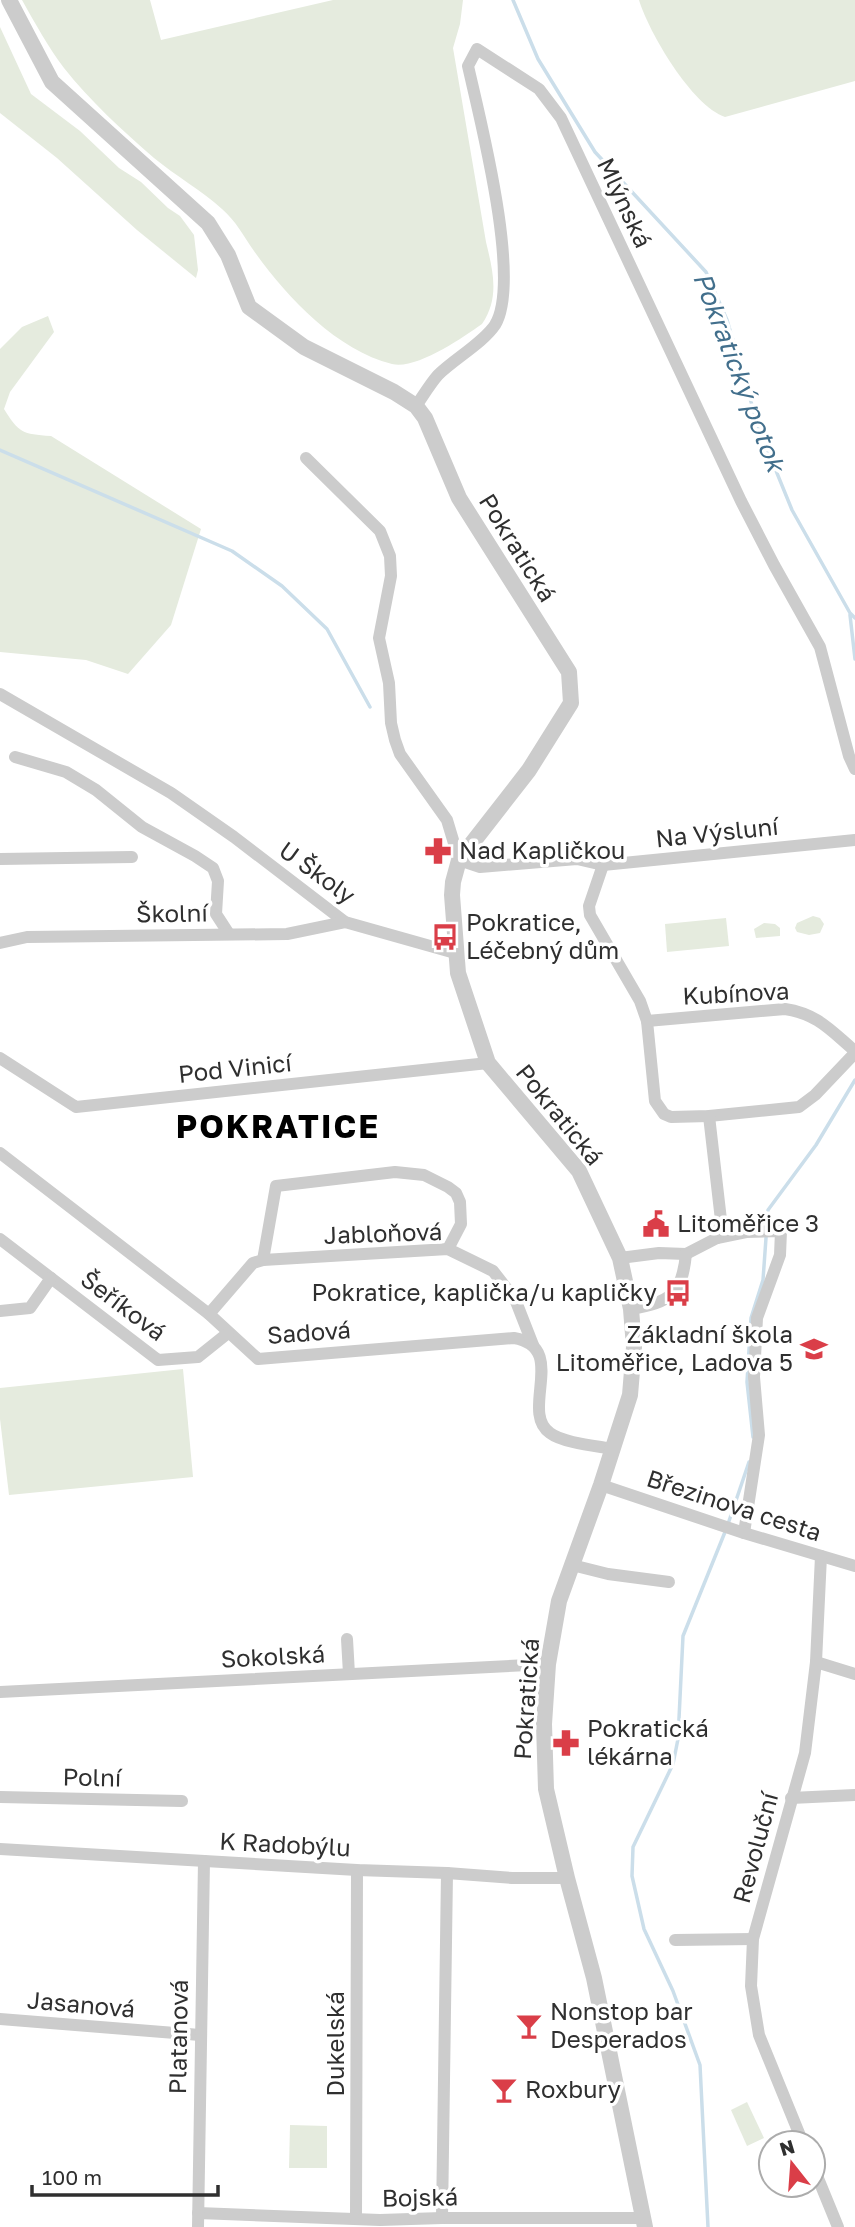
<svg xmlns="http://www.w3.org/2000/svg" width="855" height="2227" font-family="'Golos Text',sans-serif">
	<rect width="100%" height="100%" fill="#fff"/>
	<g fill="#e5ebde">
		<path d="M22,0H150L161,40L333,0H463L460,24L453,48L486,242C493,271 500,298 482,324C462,338 416,370 392,364C336,350 286,296 254,251C244,237 236,221 222,209C201,190 176,176 154,158C122,130 90,101 64,68C48,47 35,23 22,0Z"/>
		<path d="M639,0H855V81L725,117C692,106 649,33 639,0Z"/>
		<path d="M0,27L31,94L80,131L119,168L141,182L168,208L180,216L194,235L198,270L196,278L137,230L57,158L0,113Z"/>
		<path d="M48,316L54,332L10,392L4,409C19,433 22,434 51,436L201,529L171,625L128,674L86,660L0,652V349L22,327Z"/>
		<path d="M813,916L820,918L824,924L820,933L809,935L797,932L795,928L797,923Z"/>
		<path d="M726,918L729,946L667,952L665,924Z"/>
		<path d="M764,923L775,924L780,928V936L756,938L754,929Z"/>
		<path d="M183,1369L193,1477L9,1495L0,1419V1388Z"/>
		<path d="M747,2102L764,2138L747,2146L731,2110Z"/>
		<path d="M290,2125L327,2126V2168H289Z"/>
	</g>
	<g fill="none" stroke-linecap="round" stroke-linejoin="round">
		<g stroke="#cbdeea" stroke-width="3.5">
			<path d="M513,0L538,59L595,152L706,272L727,320L759,429L792,510L850,613L855,618"/>
			<path d="M0,450L232,551L282,586L327,629L370,707"/>
			<path d="M850,615L855,659"/>
			<path d="M753,1437L747,1382L751,1318L763,1280L768,1210L816,1145L855,1080"/>
			<path d="M728,1524L749,1462"/>
			<path d="M708,2227L700,2065L673,1991L644,1929L632,1876L633,1847L673,1764L678,1739L683,1636L725,1532"/>
		</g>
		<g stroke="#ccc" stroke-width="12">
			<path d="M416,406C423,396 430,384 438,375C454,359 483,343 495,325C522,281 480,119 468,66L477,49L539,89L561,118L741,501L774,565L820,647L849,756L855,769"/>
			<path d="M306,458L380,531L390,556L391,576L379,638L389,683L391,723L395,740L400,754L447,820L459,860L480,867L577,859L603,865L855,840"/>
			<path d="M0,694L171,793L234,837L345,922L455,953"/>
			<path d="M15,757L66,772L96,790L142,827L195,856L213,868L218,881L216,914L229,934"/>
			<path d="M0,859L132,857"/>
			<path d="M603,865L589,906L590,915L640,1001L647,1021L655,1101L664,1114L671,1117L709,1116L799,1107L815,1095L855,1053"/>
			<path d="M0,943L27,937L287,934L345,922"/>
			<path d="M647,1021L785,1009C818,1014 831,1031 855,1051"/>
			<path d="M0,1058L76,1107L488,1063"/>
			<path d="M0,1153L209,1314L258,1359L514,1338C569,1347 519,1412 550,1433C563,1443 597,1446 613,1449"/>
			<path d="M717,1238L746,1232L781,1231L780,1255L757,1318L754,1377L759,1435L744,1533"/>
			<path d="M0,1239L158,1360L198,1357L228,1333"/>
			<path d="M620,1258L659,1253L686,1254L717,1238L721,1220L709,1116"/>
			<path d="M263,1260L276,1186L395,1172L424,1175L448,1187L456,1193L460,1202L461,1224L448,1249"/>
			<path d="M631,1309C670,1302 682,1295 686,1254"/>
			<path d="M0,1311L30,1308L51,1278"/>
			<path d="M209,1314L253,1263L263,1260L448,1249L493,1271L515,1299L533,1345"/>
			<path d="M601,1485L744,1533L855,1566"/>
			<path d="M572,1565L608,1574L669,1582"/>
			<path d="M347,1639L349,1674"/>
			<path d="M816,1662L855,1674"/>
			<path d="M0,1692L548,1664"/>
			<path d="M0,1797L182,1801"/>
			<path d="M791,1798L855,1795"/>
			<path d="M0,1849L357,1870L447,1873L512,1878H567"/>
			<path d="M675,1940L753,1939"/>
			<path d="M0,2019L200,2035"/>
			<path d="M803,2143L759,2035L751,1986L753,1939L805,1753L816,1662L821,1556"/>
			<path d="M813,2166L838,2227"/>
			<path d="M198,2213L380,2220L442,2218H642"/>
			<path d="M442,2218L447,1873"/>
			<path d="M356,2219L357,1870"/>
			<path d="M198,2227L204,1861"/>
		</g>
		<path stroke="#ccc" stroke-width="16" d="M9,0L52,82L208,223L228,255L249,307L304,347L394,392L416,406L425,418L459,498L569,672L571,703L529,770L459,860L453,882L452,895L458,973L488,1063L579,1171L620,1258L631,1309L634,1347L630,1395L601,1485L559,1601L548,1664L544,1724L546,1789L567,1878L594,1978L645,2227"/>
	</g>
	<defs>
		<symbol id="pharmacy-bare" viewBox="-9 -9 18 18"><path d="M-2-6h4v4h4v4h-4v4h-4v-4h-4v-4h4Z" fill="#da3e48" stroke="#fff" stroke-width="2.5" paint-order="stroke"/></symbol>
		<symbol id="bus-bare" viewBox="-9 -9 18 18"><path d="M-5-6H5V4H4V6H2V4H-2V6H-4V4H-5ZM-3.5-4V0h7V-4ZM-3.5 1.2v1.5H-2V1.2ZM2 1.2v1.5H3.5V1.2Z" fill="#da3e48" stroke="#fff" stroke-width="2.5" paint-order="stroke"/></symbol>
		<symbol id="civic-bare" viewBox="-9 -9 18 18"><path d="M-.6-6.5H3V-4.5H.6V-3L4-1V1h2V6H-6V1h2V-1L-.6-3ZM-1.2 2.5V6h2.4V2.5Z" fill="#da3e48" stroke="#fff" stroke-width="2.5" paint-order="stroke"/></symbol>
		<symbol id="school-bare" viewBox="-9 -9 18 18"><path d="M0-5L7-2L0 1L-7-2ZM-4 1L0 2.5L4 1V4Q0 6-4 4Z" fill="#da3e48" stroke="#fff" stroke-width="2.5" paint-order="stroke"/></symbol>
		<symbol id="bar-bare" viewBox="-9 -9 18 18"><path d="M-6-5H6L.8 .8V4.5H3.5V6h-7V4.5H-.8V.8Z" fill="#da3e48" stroke="#fff" stroke-width="2.5" paint-order="stroke"/></symbol>
	</defs>
	<g fill-rule="evenodd">
		<use href="#pharmacy-bare" x="419" y="832" width="38" height="38"/>
		<use href="#bus-bare" x="426" y="918" width="38" height="38"/>
		<use href="#civic-bare" x="637" y="1205" width="38" height="38"/>
		<use href="#bus-bare" x="659" y="1274" width="38" height="38"/>
		<use href="#school-bare" x="795" y="1330" width="38" height="38"/>
		<use href="#pharmacy-bare" x="547" y="1724" width="38" height="38"/>
		<use href="#bar-bare" x="510" y="2007" width="38" height="38"/>
		<use href="#bar-bare" x="485" y="2071" width="38" height="38"/>
	</g>
	<g text-anchor="middle" stroke-width="7" stroke-linejoin="round" paint-order="stroke">
		<g font-size="24" fill="#2f2f2f" stroke="#fff">
			<text transform="translate(624 203) rotate(65)" y="8">Mlýnská</text>
			<text transform="translate(517 548) rotate(58)" y="8">Pokratická</text>
			<text transform="translate(717 833) rotate(-6)" y="8">Na Výsluní</text>
			<text transform="translate(317 873) rotate(36)" y="8">U Školy</text>
			<text transform="translate(172 914) rotate(-1)" y="8">Školní</text>
			<text transform="translate(736 994) rotate(-3)" y="8">Kubínova</text>
			<text transform="translate(235 1069) rotate(-6)" y="8">Pod Vinicí</text>
			<text transform="translate(559 1115) rotate(51)" y="8">Pokratická</text>
			<text transform="translate(383 1234) rotate(-2)" y="8">Jabloňová</text>
			<text transform="translate(123 1306) rotate(37)" y="8">Šeříková</text>
			<text transform="translate(309 1333) rotate(-4)" y="8">Sadová</text>
			<text transform="translate(734 1506) rotate(18)" y="8">Březinova cesta</text>
			<text transform="translate(273 1657) rotate(-3)" y="8">Sokolská</text>
			<text transform="translate(527 1699) rotate(-86)" y="8">Pokratická</text>
			<text transform="translate(92 1778) rotate(1)" y="8">Polní</text>
			<text transform="translate(285 1845) rotate(3)" y="8">K Radobýlu</text>
			<text transform="translate(756 1848) rotate(-75)" y="8">Revoluční</text>
			<text transform="translate(81 2005) rotate(5)" y="8">Jasanová</text>
			<text transform="translate(179 2037) rotate(-89)" y="8">Platanová</text>
			<text transform="translate(336 2044) rotate(-90)" y="8">Dukelská</text>
			<text transform="translate(420 2198) rotate(-1)" y="8">Bojská</text>
		</g>
		<g font-size="24" fill="#2f2f2f" stroke="#fff" text-anchor="start">
			<text x="459" y="859">Nad Kapličkou</text>
			<text x="466" y="931">Pokratice,<tspan x="466" dy="28">Léčebný dům</tspan></text>
			<text x="677" y="1232">Litoměřice 3</text>
			<text x="657" y="1301" text-anchor="end">Pokratice, kaplička/u kapličky</text>
			<text x="793" y="1343" text-anchor="end">Základní škola<tspan x="793" dy="28">Litoměřice, Ladova 5</tspan></text>
			<text x="587" y="1737">Pokratická<tspan x="587" dy="28">lékárna</tspan></text>
			<text x="550" y="2020">Nonstop bar<tspan x="550" dy="28">Desperados</tspan></text>
			<text x="525" y="2098">Roxbury</text>
		</g>
		<g font-size="26" font-style="italic" fill="#426f8c" stroke="#fff">
			<text transform="translate(739 372) rotate(69)" y="9">Pokratický potok</text>
		</g>
		<g font-size="32" font-weight="bold" letter-spacing="2" fill="#000" stroke="#fff">
			<text x="278" y="1138">POKRATICE</text>
		</g>
	</g>
	<g transform="translate(792 2164) rotate(343)"><circle r="33" fill="#ffffff" stroke="#acacac" stroke-width="2"/>
	<path d="M0-5L12 26L0 18L-12 26Z" fill="#da3e48"/>
	<text y="-10" font-size="19" font-weight="bold" text-anchor="middle" fill="#2f2f2f">N</text>
	</g>
	<path d="M32 2185v10h186v-10" fill="none" stroke="#2f2f2f" stroke-width="3.5"/>
	<text x="42" y="2185" font-size="21" fill="#2f2f2f" stroke="#ffffff" stroke-width="5" paint-order="stroke">100 m</text>
</svg>
